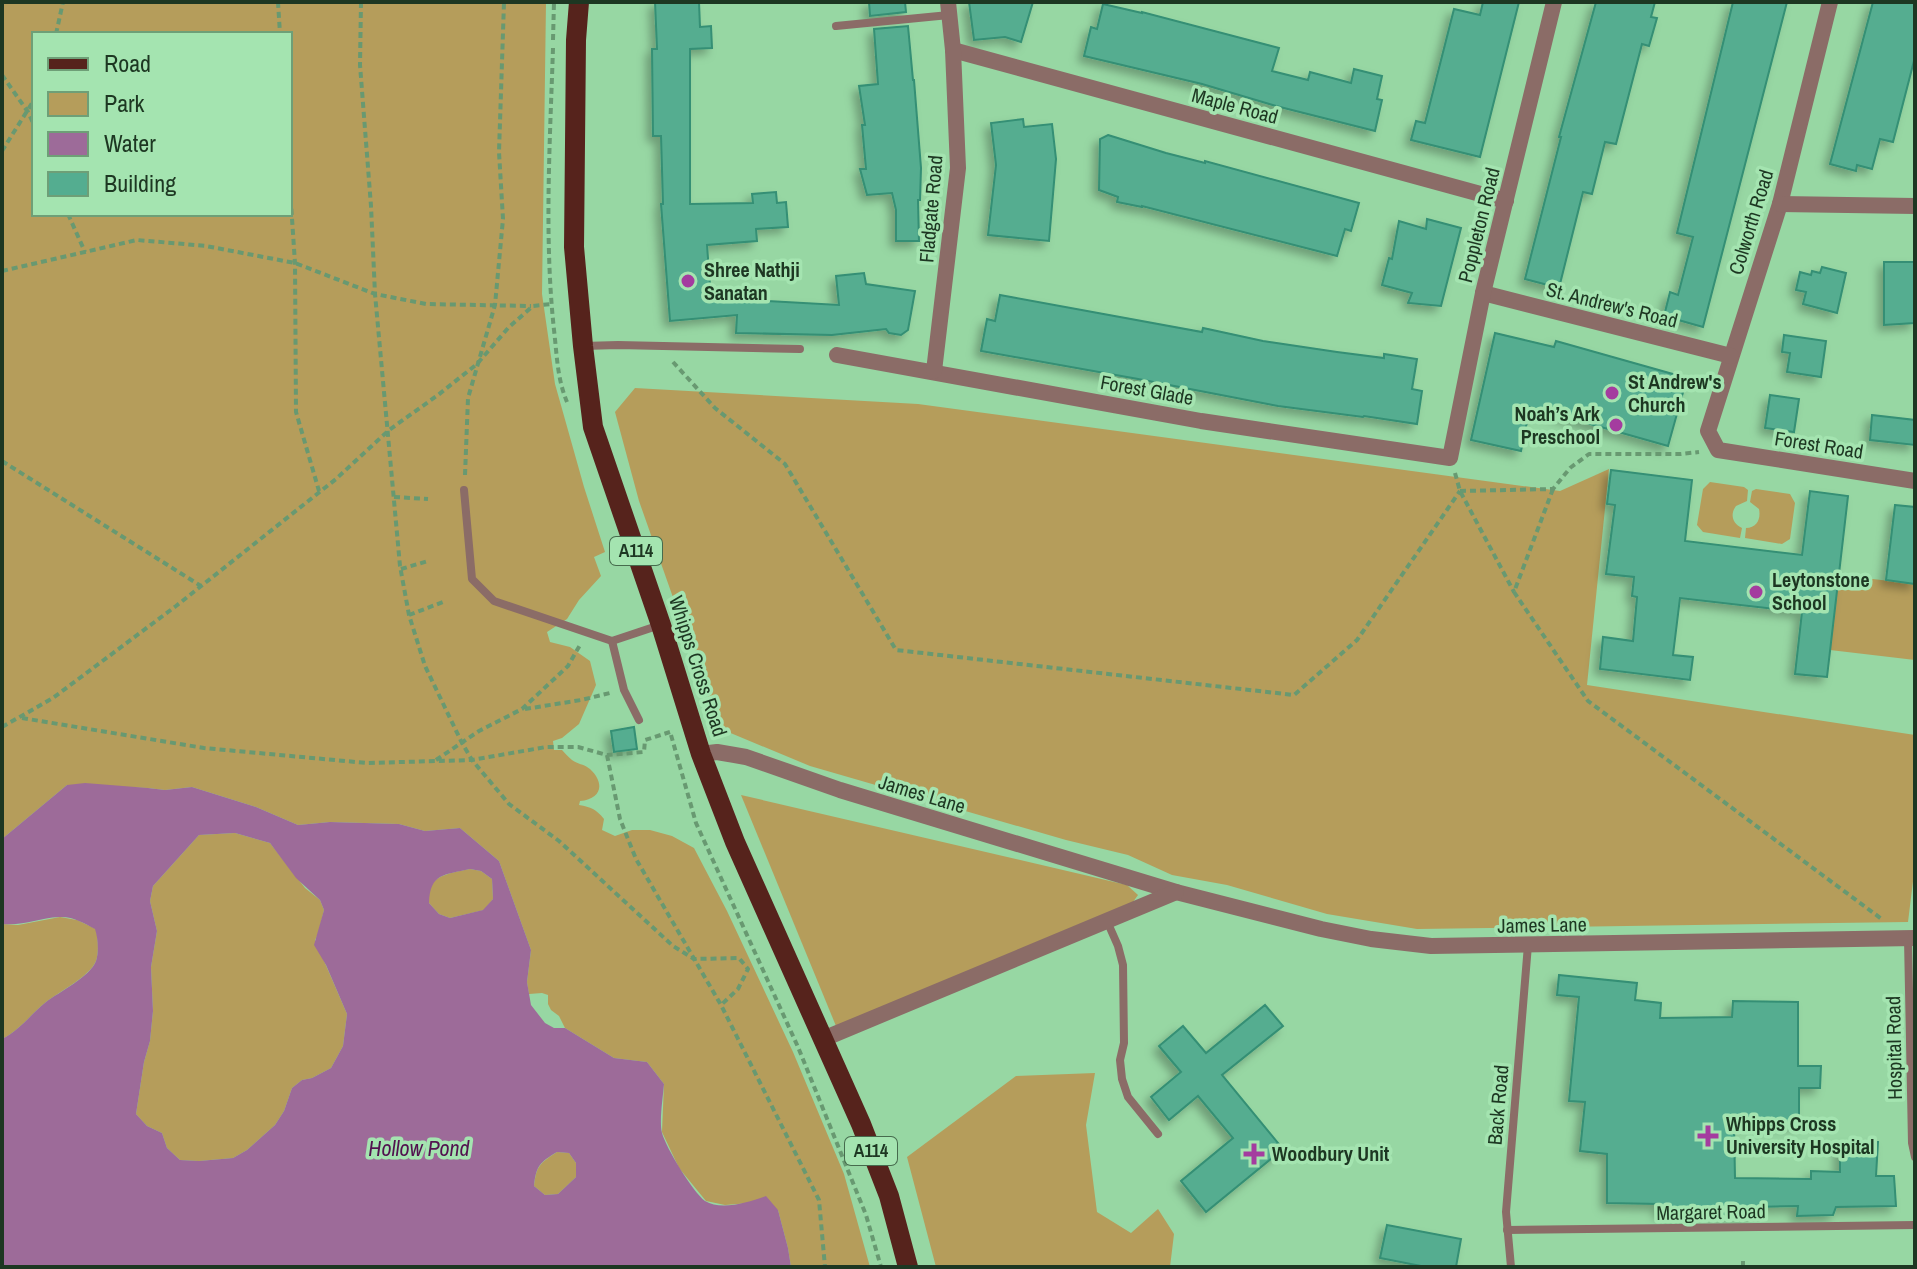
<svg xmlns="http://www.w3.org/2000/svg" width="1917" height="1269" font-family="'Archivo Narrow',sans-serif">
	<defs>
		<filter id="shadow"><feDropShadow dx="-5.5" dy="5.5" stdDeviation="4" flood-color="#0004"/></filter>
	</defs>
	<rect width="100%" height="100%" fill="#97d7a3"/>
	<g fill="#b59d5b" fill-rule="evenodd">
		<path d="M2,2H546L542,294L555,384L584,487L605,552L594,557L601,576L579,600L567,619L547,632L550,642L570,647L590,661L596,685L579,724L562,738L553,741L554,750H562C565,753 568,757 572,760C577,764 584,764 590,769C605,783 602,799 580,801L579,805C591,807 596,809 604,819L602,830L615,836L632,830H650L672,836L694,848L727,911L793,1052L844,1174L870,1267H791L788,1248L778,1210L749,1203L725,1205L706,1201L679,1168L662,1132L664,1084L647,1062L614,1058L565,1028L559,1016L551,1010L548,1004V995L542,993L529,994L527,982L531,950L499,861L460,828L425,831L399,824L330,822L298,825L256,807L192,787L165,790L148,788L67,785L2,839ZM34,34H290V214H34Z"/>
		<path d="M635,388L918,404L1560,491L1609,469L1587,685L1915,735V865L1908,922L1417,929L1327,914L1227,885L1172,875L1128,855L1066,840L810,766L721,729L718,725L639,501L615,412Z"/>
		<path d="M1710,482L1744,487L1748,490L1747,501L1736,506C1730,514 1732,523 1742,528L1740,538L1703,532L1697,525L1703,489Z"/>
		<path d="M1756,489L1790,494L1795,503L1790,539L1782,544L1745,538L1746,528C1757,528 1761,519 1759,509L1750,502L1752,491Z"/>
		<path d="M1839,575L1915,584V660L1830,650Z"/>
		<path d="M741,795L1127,885L1138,895L1133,902L836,1026Z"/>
		<path d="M235,833L270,843L305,888L320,900L324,910L318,934L315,940L347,1014L343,1046L331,1068L312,1078L302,1080L292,1088L284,1111L275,1125L247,1150L233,1158L199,1161L180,1160L167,1148L162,1133L147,1126L136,1114L144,1062L150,1041L153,1011L151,967L157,931L150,901L153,886L199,835Z"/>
		<path d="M470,869L481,871L492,879L493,899L484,910L450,918L439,914L429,903C429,899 428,894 429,890C433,874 457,872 470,869Z"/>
		<path d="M60,917L77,920L96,929C98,939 99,952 96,961C90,976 59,992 46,1002C31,1014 20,1030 2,1039V924L18,925Z"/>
		<path d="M1095,1073L1086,1125L1097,1212L1131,1233L1158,1209L1174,1234L1170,1267H936L907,1157L1016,1076Z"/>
		<path d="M557,1152L569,1153L576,1163V1177L558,1194L545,1195L534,1186C536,1166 540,1163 557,1152Z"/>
	</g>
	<path fill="#9d6b99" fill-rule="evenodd" d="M85,783L148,788L165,790L192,787L256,807L298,825L330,822L399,824L425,831L460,828L499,861L531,950L527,982L531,1005L545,1023L554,1028H565L614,1058L647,1062L664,1084C663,1097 659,1121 662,1133C666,1148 693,1192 705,1201C721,1211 750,1202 766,1196L778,1210L788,1248L791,1267H2V1039C20,1030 31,1014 46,1002C59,992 90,977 96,961C99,952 98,938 95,929C84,923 72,916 59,917C39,918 24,926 2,924V839L67,785ZM235,833L270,843L296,878L320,900L324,910L314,945L326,965L347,1014L343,1046L331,1068L312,1078L302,1080L292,1088L284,1111L275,1125L247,1150L233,1158L199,1161L180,1160L167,1148L162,1133L147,1126L136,1114L144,1062L150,1041L153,1011L151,967L157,931L150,901L153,886L199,835ZM470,869L481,871L492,879L493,899L483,910L450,918L439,914L429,903C430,873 444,875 470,869ZM557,1152L569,1153L576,1163V1177L558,1194L545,1195L534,1186C536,1166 540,1162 557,1152Z"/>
	<g fill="#54ad90" stroke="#348f74" stroke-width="2" filter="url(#shadow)">
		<path d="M655,2H699L700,27L711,26L712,48L690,49V204L753,203L752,194L776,192L777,203L786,202L788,227L756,229L757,241L707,245L711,298L839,305L836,276L864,273L866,284L915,291L908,330L901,335L889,333L886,329L832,335L736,333L737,315L670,321L661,204H663L661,136H653L652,49H657Z"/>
		<path d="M869,2H905L906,12L870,16Z"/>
		<path d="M969,2H1033L1021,42L1005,37L974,40Z"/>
		<path d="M1483,2H1519L1480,157L1411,140L1416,121L1425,123L1454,9L1480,15Z"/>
		<path d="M1596,2H1655L1651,17L1657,18L1649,46L1642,44L1616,144L1605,142L1592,194L1583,192L1559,288L1525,279L1561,137H1559Z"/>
		<path d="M1733,2H1787L1703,327L1664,316L1670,292L1678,295L1693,237L1677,233Z"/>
		<path d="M1873,2H1915V57L1893,142L1880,139L1872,169L1857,165L1856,171L1830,164Z"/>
		<path d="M1103,4L1142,13V12L1279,48L1272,71L1308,80L1310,72L1351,83L1354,69L1382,76L1377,99L1382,100L1375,131L1276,106L1202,84L1084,56L1091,27L1097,29Z"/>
		<path d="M908,26L913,80H914L921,168L920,200H918L919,241H896V210L892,193L867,195L860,169H866L862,125H865L859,86L878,84L874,29Z"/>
		<path d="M1023,119L1024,127L1052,124L1056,159L1049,241L988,235L996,165L991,123Z"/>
		<path d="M1108,135L1166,153L1205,163V161L1359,203L1351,231L1345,229L1337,256L1142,206V207L1117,202L1118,197L1099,190L1100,139Z"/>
		<path d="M1427,219L1461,228L1441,306L1408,303L1412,293L1382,285L1389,258L1392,259L1399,221L1426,229Z"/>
		<path d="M1884,262H1915V323L1884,325Z"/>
		<path d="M1822,267L1846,273L1837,313L1803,304L1806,292L1796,290L1800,272L1811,275L1812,271L1820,273Z"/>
		<path d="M1000,295L1202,332L1203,328L1263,341L1337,352L1384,358V354L1417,359L1412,389L1422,391L1417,424L1364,416L1363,417L1278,406L1138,379L981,351L987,319L995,321Z"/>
		<path d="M1495,333L1554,347L1556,341L1687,378L1668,446L1530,407L1521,451L1471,440Z"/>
		<path d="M1784,335L1826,341L1821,377L1787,372L1790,353L1782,352Z"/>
		<path d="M1770,395L1799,399L1794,432L1765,428Z"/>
		<path d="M1872,415L1915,420V445L1870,440Z"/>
		<path d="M1611,470L1692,480L1685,541L1802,555L1810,491L1848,496L1827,677L1795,674L1802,612L1680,598L1673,655L1693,657L1690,680L1600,669L1603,637L1633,641L1637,597L1632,596L1634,577L1606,574L1615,505L1607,504Z"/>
		<path d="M1895,505L1915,507V584L1886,580Z"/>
		<path d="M634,727L637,749L614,752L611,731Z"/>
		<path d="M1559,975L1637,983L1635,1000L1661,1003L1660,1018L1732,1017L1733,1001L1798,1002V1066H1821L1820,1088H1799V1124L1734,1123L1735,1178L1811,1179V1171L1840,1172V1143L1878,1142L1876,1176H1894L1896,1206L1836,1207L1833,1215L1797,1216L1798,1206L1753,1207L1752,1215L1660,1213L1659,1204L1607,1203V1154L1580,1151L1585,1102L1569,1101L1579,997L1557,995Z"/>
		<path d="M1265,1005L1283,1026L1222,1075L1283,1149L1206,1212L1181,1181L1233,1138L1198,1096L1169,1120L1151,1097L1181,1072L1159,1046L1183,1026L1206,1053Z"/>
		<path d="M1387,1225L1461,1239L1456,1267H1426L1380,1258Z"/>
	</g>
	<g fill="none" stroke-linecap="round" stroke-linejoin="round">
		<g stroke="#689971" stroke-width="4" stroke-dasharray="6 4" stroke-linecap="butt">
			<path d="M278,2L280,34"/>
			<path d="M361,2L360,65L371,206L375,294L400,566L409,615L425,666L462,743L472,760L509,804L559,841L673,946L694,959L739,958L748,969L738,989L721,1005"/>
			<path d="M56,34L63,2"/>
			<path d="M553,40L554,2"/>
			<path d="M553,48C550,142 544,237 554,330C557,355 557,378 567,402"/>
			<path d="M2,75L28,112L34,125"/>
			<path d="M2,151L34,100"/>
			<path d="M290,189L295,263L296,412L319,491"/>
			<path d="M68,214L85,252"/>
			<path d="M2,271L137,240L206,246L295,263L375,294L426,304L531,306"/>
			<path d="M673,362L715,408L785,464L896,650L1294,695L1357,640L1460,491"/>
			<path d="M2,461L201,586"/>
			<path d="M1455,473L1460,491L1514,592"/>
			<path d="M465,475L468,398L495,305L503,219L499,152L504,2"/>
			<path d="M1553,489L1514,592L1588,701L1883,920"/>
			<path d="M1460,491L1553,489L1570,468L1589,454H1681L1699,452"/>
			<path d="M394,497L428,499"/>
			<path d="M401,569L428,561"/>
			<path d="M409,615L443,602"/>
			<path d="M525,709L581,700L610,693"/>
			<path d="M22,718L204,748L367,763L472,760L546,747H578L607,755L644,752L645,740L670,732"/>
			<path d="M2,727L53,698L176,606L336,479L389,430L438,395L477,364L509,327L533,306L551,304"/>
			<path d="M671,735L696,823L798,1047L866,1215L881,1267"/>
			<path d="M607,755L620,819L636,859L721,1005L819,1200L825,1267"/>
			<path d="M436,760L479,731L522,709L568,666L580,645"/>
			<path d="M1743,1261V1267"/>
		</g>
		<g stroke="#8b6c67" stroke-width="8">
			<path d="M836,26L949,15"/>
			<path d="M583,346L618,345L800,349"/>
			<path d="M464,490L472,579L494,601L612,641L660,625"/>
			<path d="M612,641L624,690L639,720"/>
			<path d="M1107,921L1118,946L1123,965L1124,1043L1120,1060L1122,1079L1128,1097L1158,1134"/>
			<path d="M1908,939L1912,1143L1915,1157"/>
			<path d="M1507,1230L1915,1225"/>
			<path d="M1511,1267L1506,1212L1528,945"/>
		</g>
		<g stroke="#8b6c67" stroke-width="16">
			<path d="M1830,2L1780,204L1708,431L1718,450L1915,481"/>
			<path d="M953,50L1506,201"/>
			<path d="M1780,204L1915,206"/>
			<path d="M1483,293L1731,356"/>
			<path d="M837,355L1201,421L1450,458L1483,293L1554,2"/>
			<path d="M934,371L958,168L953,50L948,2"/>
		</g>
		<g stroke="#8b6c67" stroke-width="16">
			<path d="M701,754L717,752L746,757L840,790L1176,892L1321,929L1371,939L1431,946L1915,938"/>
			<path d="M823,1039L1176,892"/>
		</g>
		<path stroke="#56231c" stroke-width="20" d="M579,2L576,40L574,247L583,346L593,427L661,625L701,754L735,842L861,1124L889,1196L908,1267"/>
	</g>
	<g fill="#a43c9f" stroke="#a4e4b0" stroke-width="3">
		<circle cx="688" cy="281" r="8"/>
		<circle cx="1612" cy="393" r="8"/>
		<circle cx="1616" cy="425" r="8"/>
		<circle cx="1756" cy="592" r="8"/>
		<path d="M1704 1124h8v8h8v8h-8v8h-8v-8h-8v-8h8z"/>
		<path d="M1250 1142h8v8h8v8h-8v8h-8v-8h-8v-8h8z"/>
	</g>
	<g text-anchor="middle" stroke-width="7" stroke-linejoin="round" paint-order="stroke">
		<g fill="#a4e4b0" stroke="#466b4d" stroke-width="2">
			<rect x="610" y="537" width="52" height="28" rx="6"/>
			<rect x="845" y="1137" width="52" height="28" rx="6"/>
		</g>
		<g font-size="18" font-weight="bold" fill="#1d3722">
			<text x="636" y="557">A114</text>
			<text x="871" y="1157">A114</text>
		</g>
		<g font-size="20" fill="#1d3722" stroke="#a4e4b0">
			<text transform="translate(1235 106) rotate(15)" y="7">Maple Road</text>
			<text transform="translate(931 209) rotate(-85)" y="7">Fladgate Road</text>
			<text transform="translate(1751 222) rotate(-73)" y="7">Colworth Road</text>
			<text transform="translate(1479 225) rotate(-76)" y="7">Poppleton Road</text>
			<text transform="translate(1612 305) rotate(14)" y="7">St. Andrew's Road</text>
			<text transform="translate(1147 390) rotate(10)" y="7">Forest Glade</text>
			<text transform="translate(1819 445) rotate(9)" y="7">Forest Road</text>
			<text transform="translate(698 666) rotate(72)" y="7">Whipps Cross Road</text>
			<text transform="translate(922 794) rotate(17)" y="7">James Lane</text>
			<text transform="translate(1542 925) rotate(-1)" y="7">James Lane</text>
			<text transform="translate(1894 1048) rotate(-91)" y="7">Hospital Road</text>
			<text transform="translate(1498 1105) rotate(-85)" y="7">Back Road</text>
			<text transform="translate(1711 1212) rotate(-1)" y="7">Margaret Road</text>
		</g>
		<g font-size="20" font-weight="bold" fill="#1d3722" stroke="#a4e4b0" text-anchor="start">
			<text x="704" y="277">Shree Nathji<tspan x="704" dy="23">Sanatan</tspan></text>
			<text x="1628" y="389">St Andrew's<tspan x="1628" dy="23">Church</tspan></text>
			<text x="1600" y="421" text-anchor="end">Noah’s Ark<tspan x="1600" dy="23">Preschool</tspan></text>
			<text x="1772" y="587">Leytonstone<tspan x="1772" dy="23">School</tspan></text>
			<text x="1726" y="1131">Whipps Cross<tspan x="1726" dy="23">University Hospital</tspan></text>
			<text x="1272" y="1161">Woodbury Unit</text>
		</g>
		<g font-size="22" font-style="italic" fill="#52124f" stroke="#a4e4b0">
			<text x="419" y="1156">Hollow Pond</text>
		</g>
	</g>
	<rect width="1917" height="1269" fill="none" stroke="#1d3722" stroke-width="8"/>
	<rect x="32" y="32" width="260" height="184" fill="#a4e4b0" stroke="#6e9f77" stroke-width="2"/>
	<rect x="48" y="58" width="40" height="12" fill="#56231c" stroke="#6e9f77" stroke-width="2"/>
	<text x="104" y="72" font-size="24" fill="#1d3722">Road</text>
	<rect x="48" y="92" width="40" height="24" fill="#b59d5b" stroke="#6e9f77" stroke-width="2"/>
	<text x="104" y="112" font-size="24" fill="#1d3722">Park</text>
	<rect x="48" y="132" width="40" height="24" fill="#9d6b99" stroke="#6e9f77" stroke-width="2"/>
	<text x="104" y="152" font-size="24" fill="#1d3722">Water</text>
	<rect x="48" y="172" width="40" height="24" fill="#54ad90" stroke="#6e9f77" stroke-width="2"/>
	<text x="104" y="192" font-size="24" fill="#1d3722">Building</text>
</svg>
